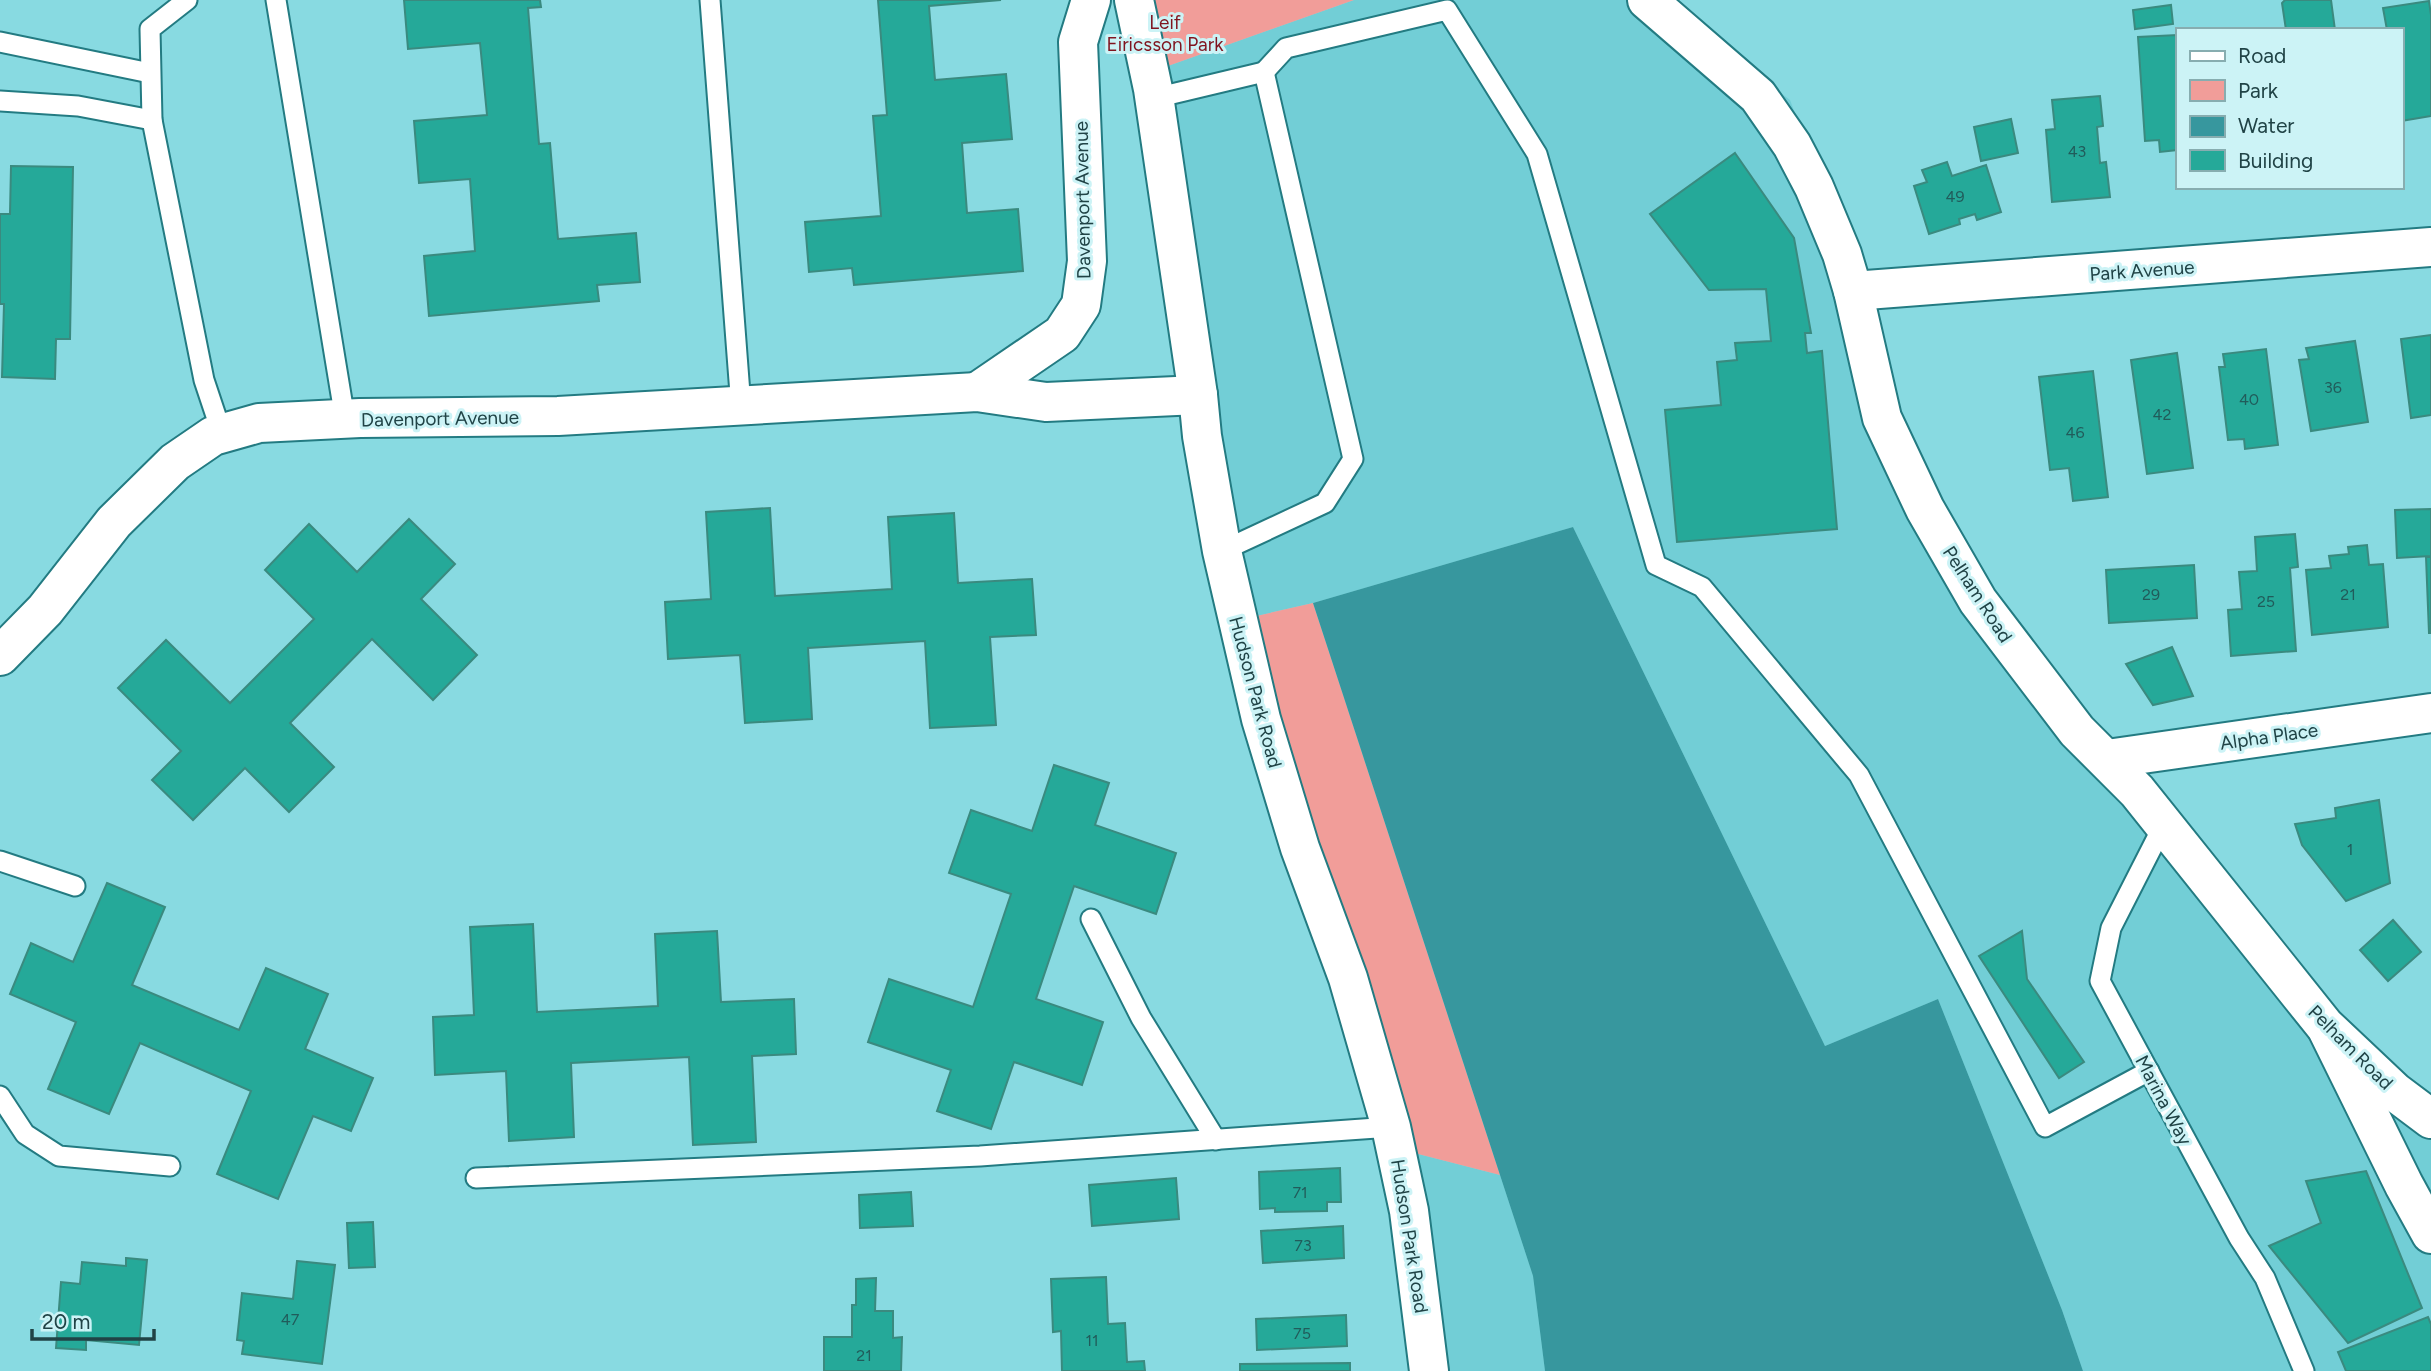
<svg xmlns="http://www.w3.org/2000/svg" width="2431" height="1371" font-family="Figtree,sans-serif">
	<rect width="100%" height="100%" fill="#88dae1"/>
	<g fill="#72ced6">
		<path d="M1354,0H1660L1790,100L1867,305L1890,411L1971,568L2087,728L2334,1017L2431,1104V1371H2083L2062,1310L1938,999L1825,1046L1573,527L1313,603L1230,622L1137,77Z"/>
		<path d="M1387,1146L1500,1175L1533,1276L1545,1371H1427Z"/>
	</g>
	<g fill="#f19d99">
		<path d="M1123,0H1354L1137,77Z"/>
		<path d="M1313,603L1500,1175L1387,1146L1230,622Z"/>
	</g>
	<path fill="#37979e" d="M1573,527L1825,1046L1938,999L2062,1310L2083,1371H1545L1533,1276L1313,603Z"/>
	<g fill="#25a999" stroke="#3a8a7f" stroke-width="2">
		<path d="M404,0H540L541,7L528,8L539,144L550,143L558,239L636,233L640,282L597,285L599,301L429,316L424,256L475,251L470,179L419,183L414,121L487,115L480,43L408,49Z"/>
		<path d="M878,0H1001L929,6L935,80L1006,74L1012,139L962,143L967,213L1018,209L1023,271L854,285L852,268L809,272L805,222L881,216L873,116L887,115Z"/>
		<path d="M2285,0H2331L2335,30H2286L2282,3Z"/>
		<path d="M2429,1L2431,15V116L2401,121V30H2387L2383,8Z"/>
		<path d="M2171,5L2173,24L2135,29L2133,10Z"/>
		<path d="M2177,35V150L2160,152L2159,140L2145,141L2138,37Z"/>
		<path d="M2100,96L2103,126L2097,127L2100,163L2106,162L2110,197L2052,202L2046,130L2055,129L2052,100Z"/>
		<path d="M2011,119L2018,153L1981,161L1974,127Z"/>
		<path d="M1735,153L1794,238L1811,333H1805L1807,353L1822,351L1837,529L1677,542L1665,410L1721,405L1717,362L1737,360L1735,343L1771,341L1766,289L1709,290L1650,214Z"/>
		<path d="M1947,162L1952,176L1986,165L2001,212L1977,220L1975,214L1959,219L1960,224L1929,234L1914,186L1927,182L1922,170Z"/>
		<path d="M11,166L73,167L70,339H56L55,379L2,377L4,304H0V214H10Z"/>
		<path d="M2431,335V415L2411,418L2401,339Z"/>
		<path d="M2355,341L2368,422L2311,431L2299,360L2309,359L2306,348Z"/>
		<path d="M2266,349L2278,445L2245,449L2244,439L2228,440L2219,367H2225L2223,354Z"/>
		<path d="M2177,353L2193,468L2147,474L2131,360Z"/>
		<path d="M2093,371L2108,497L2073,501L2069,468L2050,470L2039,377Z"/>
		<path d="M770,508L775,596L892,589L888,517L954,513L958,583L1032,579L1036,635L990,637L996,725L930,728L925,641L808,648L812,719L745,723L740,655L668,659L665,602L711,599L706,512Z"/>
		<path d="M2431,509V556L2397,558L2395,510Z"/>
		<path d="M409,519L455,564L421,599L477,655L433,700L372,639L290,723L334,767L289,812L245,768L193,820L152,780L181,751L118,688L166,640L230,703L314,619L265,570L309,524L357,572Z"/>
		<path d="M2295,534L2298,567L2290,568L2296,651L2231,656L2228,610L2242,609L2239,572L2257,571L2255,537Z"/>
		<path d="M2367,545L2369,565L2383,564L2388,627L2312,635L2306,570L2331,568L2329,556L2349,554L2348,547Z"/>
		<path d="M2426,557H2431V633H2429Z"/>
		<path d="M2194,565L2197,618L2109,623L2106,570Z"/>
		<path d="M2172,647L2193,696L2153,705L2126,664Z"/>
		<path d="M1054,765L1109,783L1095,825L1176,853L1156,914L1074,886L1036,999L1103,1022L1082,1085L1014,1062L991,1129L937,1111L951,1070L868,1042L889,979L973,1007L1011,894L949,873L971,810L1032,831Z"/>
		<path d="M2379,800L2390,883L2346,901L2302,845L2295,824L2336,818L2335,808Z"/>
		<path d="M107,883L165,907L132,985L239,1030L266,968L328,994L305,1049L373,1078L351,1131L313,1116L278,1199L217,1174L251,1091L140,1043L109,1114L48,1089L76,1022L10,994L31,943L73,962Z"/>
		<path d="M2393,920L2421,952L2388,981L2360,950Z"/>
		<path d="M533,924L537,1012L658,1006L655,934L717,931L721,1002L794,999L796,1054L752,1056L756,1142L693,1145L689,1057L571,1063L574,1137L509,1141L506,1071L435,1075L433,1017L474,1015L470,927Z"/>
		<path d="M2022,931L2027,979L2084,1062L2059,1078L1979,956Z"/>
		<path d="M1340,1168L1341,1202H1327V1211L1275,1212V1208L1260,1209L1259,1172Z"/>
		<path d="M2366,1171L2422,1308L2348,1343L2269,1246L2321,1223L2306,1181Z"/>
		<path d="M1176,1178L1179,1219L1092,1226L1089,1185Z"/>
		<path d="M911,1192L913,1226L860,1228L859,1195Z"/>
		<path d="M373,1222L375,1267L349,1268L347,1223Z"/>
		<path d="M1343,1226L1344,1258L1263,1263L1261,1231Z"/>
		<path d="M126,1258L147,1260L139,1345L86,1340V1350L56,1348L61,1282L80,1284L82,1262L126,1266Z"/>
		<path d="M297,1261L335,1265L322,1364L242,1354L244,1341L237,1340L242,1293L293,1299Z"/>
		<path d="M1106,1277L1108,1324L1125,1323L1127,1362L1144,1361L1145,1371H1062L1061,1331L1053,1332L1051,1279Z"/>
		<path d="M876,1278L875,1311H893V1338L902,1337L901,1371H824V1337H852V1305H856V1279Z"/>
		<path d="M1346,1315L1347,1346L1257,1350L1256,1319Z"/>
		<path d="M2428,1317L2431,1324V1371H2346L2338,1352Z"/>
		<path d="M1350,1363V1371H1240V1364Z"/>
	</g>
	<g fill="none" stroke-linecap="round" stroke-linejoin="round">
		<defs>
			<g id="service">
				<path d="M187,0L150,29L152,120L204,380L222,434"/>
				<path d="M276,0L345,419"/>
				<path d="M710,0L741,407"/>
				<path d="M0,42L150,73"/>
				<path d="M1264,72L1286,48L1447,10L1537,154L1656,565L1702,587L1859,775L2045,1127L2149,1071"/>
				<path d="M1155,98L1264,72L1353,459L1325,503L1222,551"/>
				<path d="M0,101L78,106L152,120"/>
				<path d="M2164,824L2111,928L2100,981L2239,1238L2265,1278L2304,1371"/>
				<path d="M0,861L75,886"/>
				<path d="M1091,919L1141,1018L1216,1140"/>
				<path d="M0,1096L25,1134L59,1156L170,1166"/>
				<path d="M476,1178L980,1156L1391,1127"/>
			</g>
			<g id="minor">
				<path d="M1853,291L2431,247"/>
				<path d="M2107,759L2431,713"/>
				<path d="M2328,1031L2404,1185L2431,1234"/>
			</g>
			<g id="tertiary">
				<path d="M1134,0L1153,89L1198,395L1202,436L1222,551L1261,719L1300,848L1348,978L1391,1127L1409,1211L1429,1371"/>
				<path d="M977,392L1062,334L1081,305L1087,261L1078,42L1091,0"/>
				<path d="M0,656L45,610L114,522L175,462L213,436L259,423L360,418L558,416L977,392L1046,402L1198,395"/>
			</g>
			<path id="secondary" d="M1647,0L1758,96L1792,145L1814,187L1842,254L1853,291L1882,418L1925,509L1978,601L2077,731L2137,791L2325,1026L2395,1092L2431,1119"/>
		</defs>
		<use href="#service" stroke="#237b82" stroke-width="23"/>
		<use href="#minor" stroke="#237b82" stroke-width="42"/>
		<use href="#tertiary" stroke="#237b82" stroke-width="42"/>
		<use href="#secondary" stroke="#237b82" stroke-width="42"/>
		<use href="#service" stroke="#fff" stroke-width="19"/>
		<use href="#minor" stroke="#fff" stroke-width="38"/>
		<use href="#tertiary" stroke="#fff" stroke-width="38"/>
		<use href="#secondary" stroke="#fff" stroke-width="38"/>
	</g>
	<g text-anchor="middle" stroke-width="6" stroke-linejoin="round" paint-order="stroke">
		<g font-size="16" fill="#215c5b">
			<text x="2077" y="157">43</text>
			<text x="1955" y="202">49</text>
			<text x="2333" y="393">36</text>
			<text x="2249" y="405">40</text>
			<text x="2162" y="420">42</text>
			<text x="2075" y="438">46</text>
			<text x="2151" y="600">29</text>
			<text x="2348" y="600">21</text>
			<text x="2266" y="607">25</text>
			<text x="2350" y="855">1</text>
			<text x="1300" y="1198">71</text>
			<text x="1303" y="1251">73</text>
			<text x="290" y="1325">47</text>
			<text x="1302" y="1339">75</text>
			<text x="1092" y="1346">11</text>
			<text x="864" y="1361">21</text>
		</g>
		<g font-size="19" fill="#80141f" stroke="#ccf3f6">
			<text x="1165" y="29">Leif<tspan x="1165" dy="22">Eiricsson Park</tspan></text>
		</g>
		<g font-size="19" fill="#204346" stroke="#ccf3f6">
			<text transform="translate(1082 200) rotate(-91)" y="7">Davenport Avenue</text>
			<text transform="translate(2142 270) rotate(-4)" y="7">Park Avenue</text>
			<text transform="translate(440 418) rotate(-1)" y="7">Davenport Avenue</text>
			<text transform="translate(1978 594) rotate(57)" y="7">Pelham Road</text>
			<text transform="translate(1256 692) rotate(75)" y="7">Hudson Park Road</text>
			<text transform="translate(2269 736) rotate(-8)" y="7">Alpha Place</text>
			<text transform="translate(2351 1047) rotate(45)" y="7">Pelham Road</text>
			<text transform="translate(2164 1100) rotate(62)" y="7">Marina Way</text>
			<text transform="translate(1410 1236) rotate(81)" y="7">Hudson Park Road</text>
		</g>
	</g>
	<rect x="2176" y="28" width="228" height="161" fill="#ccf3f6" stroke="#87adb0" stroke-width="2"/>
	<rect x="2190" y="51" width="35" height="10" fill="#ffffff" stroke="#87adb0" stroke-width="2"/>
	<text x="2238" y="63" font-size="21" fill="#204346">Road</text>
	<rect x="2190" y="80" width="35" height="21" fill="#f19d99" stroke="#87adb0" stroke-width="2"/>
	<text x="2238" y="98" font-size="21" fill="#204346">Park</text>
	<rect x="2190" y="116" width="35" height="21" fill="#37979e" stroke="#87adb0" stroke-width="2"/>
	<text x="2238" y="133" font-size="21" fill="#204346">Water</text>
	<rect x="2190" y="150" width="35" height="21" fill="#25a999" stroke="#87adb0" stroke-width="2"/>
	<text x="2238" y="168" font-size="21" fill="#204346">Building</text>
	<path d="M32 1329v10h122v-10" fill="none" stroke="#204346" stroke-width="3.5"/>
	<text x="42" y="1329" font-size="21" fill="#204346" stroke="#ccf3f6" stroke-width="5" paint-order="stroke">20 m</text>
</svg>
